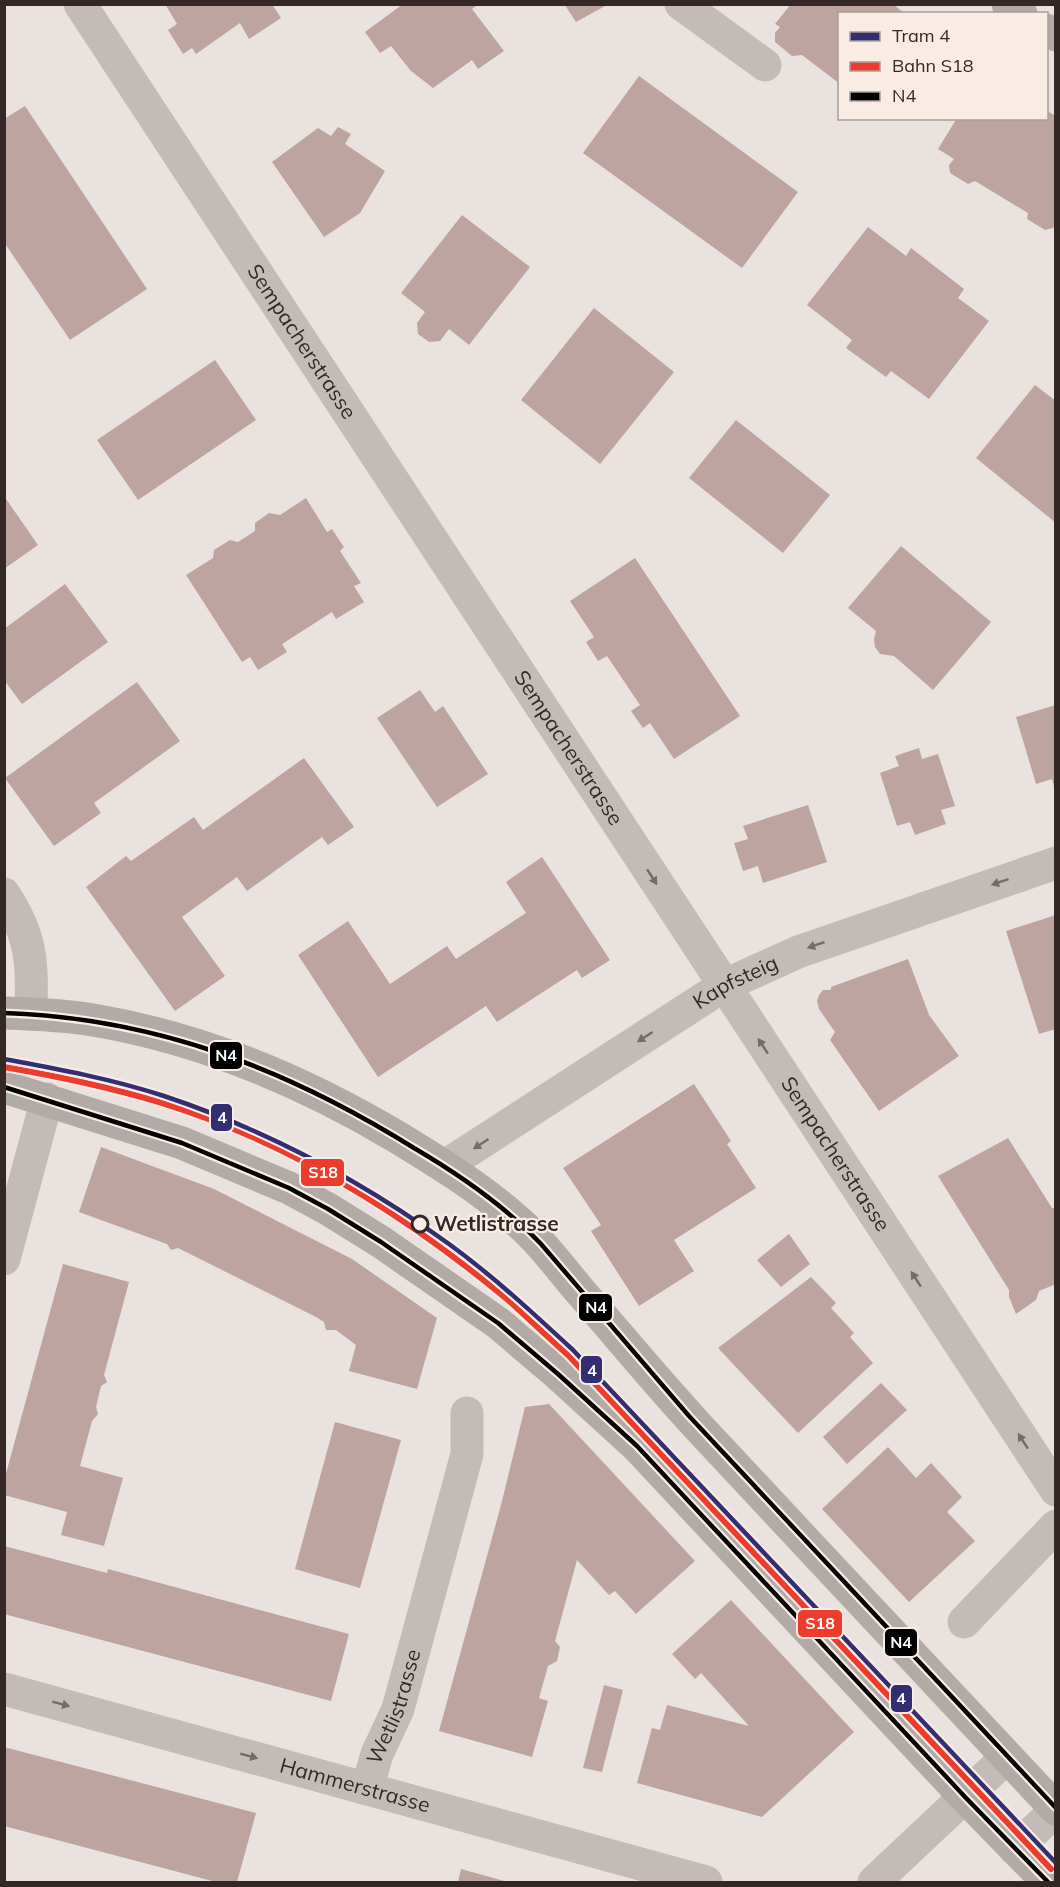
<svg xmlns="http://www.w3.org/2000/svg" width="1060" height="1887" font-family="Mulish,sans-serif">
	<rect width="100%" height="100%" fill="#eae2de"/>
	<g fill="#bda4a0">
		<path d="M165,4H272L281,18L249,39L240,23L196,54L192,48L183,54L168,30L177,24Z"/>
		<path d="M403,4H478L472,9L504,51L478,69L472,60L433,88L411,71L391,46L380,53L365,32Z"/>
		<path d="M791,4H893L905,14H840V84L802,55L792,56L775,42V33L780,27L775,24Z"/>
		<path d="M565,5H607L576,22Z"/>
		<path d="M639,76L798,192L742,268L583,153Z"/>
		<path d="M25,106L147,289L70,340L4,242V119Z"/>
		<path d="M1047,111L1056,116V224L1053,228L1045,230L1027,219L1028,213L975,181L968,184L950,173L949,165L954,159L938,149L957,118H1047Z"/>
		<path d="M338,127L351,134L345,144L385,171L360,213L324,237L272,162L318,128L331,136Z"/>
		<path d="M462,215L530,267L469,345L449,329L440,341L429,342L418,334L417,323L425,312L401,293Z"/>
		<path d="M868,227L906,256L911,248L964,289L958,298L989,321L929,399L891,371L886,377L846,348L852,340L807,305Z"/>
		<path d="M594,308L674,372L600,464L521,400Z"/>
		<path d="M215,360L256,420L138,500L97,440Z"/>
		<path d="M1035,385L1056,401V523L976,458Z"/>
		<path d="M736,420L830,495L783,553L689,478Z"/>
		<path d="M4,496L38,545L4,569Z"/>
		<path d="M306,498L327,532L332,529L344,547L340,551L361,583L354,586L364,602L336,619L332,612L282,644L287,652L258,670L250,657L242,662L186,575L213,558L214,550L230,540L238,542L255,531V523L269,513L280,515Z"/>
		<path d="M901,546L991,622L933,690L894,656L880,654L875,647L874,639L876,631L848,608Z"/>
		<path d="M635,558L740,716L674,759L650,723L643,728L631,711L640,705L607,656L598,661L586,642L594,637L570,601Z"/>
		<path d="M65,584L108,642L22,704L4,680V629Z"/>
		<path d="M137,682L180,741L94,803L101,813L54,846L5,778Z"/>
		<path d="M420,690L435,712L443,706L488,774L437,807L377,718Z"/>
		<path d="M1056,705V790H1055L1052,779L1036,784L1016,717Z"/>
		<path d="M919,748L922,759L938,754L955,806L941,810L946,824L915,835L910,822L897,826L880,773L899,766L895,756Z"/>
		<path d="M304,758L354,827L328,845L322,837L247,891L237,877L182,917L225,976L175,1011L86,887L126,856L131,861L194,817L203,830Z"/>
		<path d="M808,805L827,862L763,883L758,866L743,871L734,843L748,839L743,826Z"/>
		<path d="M542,857L610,960L582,978L577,970L497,1022L486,1006L378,1077L298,955L348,921L390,984L447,946L456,959L526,913L506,882Z"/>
		<path d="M1056,915V1029L1039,1034L1006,931Z"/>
		<path d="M908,959L929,1015L959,1056L879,1111L830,1040L835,1032L819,1009L817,1001L819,995L823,990H831V987Z"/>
		<path d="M694,1084L731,1141L727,1144L756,1188L674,1240L694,1271L639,1306L591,1231L601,1225L563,1168Z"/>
		<path d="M1008,1138L1052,1208H1056V1284L1039,1291L1036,1300L1016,1314L1009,1297V1290L938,1176Z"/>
		<path d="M101,1147L214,1189L352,1259L437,1318L417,1389L349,1371L356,1345L336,1330H326L324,1322L316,1317L178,1248L171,1250L167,1244L79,1212Z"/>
		<path d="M789,1234L810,1264L781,1287L757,1260Z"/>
		<path d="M63,1264L129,1282L104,1375L107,1382L101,1386L96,1407L98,1414L92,1421L80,1466L123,1478L104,1546L61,1535L67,1512L4,1495V1481Z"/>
		<path d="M811,1277L836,1303L831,1308L854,1333L850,1337L873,1363L798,1433L718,1348Z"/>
		<path d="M881,1383L907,1410L847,1464L823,1437Z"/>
		<path d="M549,1404L695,1561L636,1614L615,1591L609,1595L577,1560L555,1641L560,1647L557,1661L548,1666L539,1698L548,1701L532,1757L439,1731L501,1505L525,1407Z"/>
		<path d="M335,1422L401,1440L360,1588L295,1569Z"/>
		<path d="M888,1447L916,1478L931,1463L962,1497L947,1512L975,1541L909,1602L822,1509Z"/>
		<path d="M4,1546L107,1573L108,1569L349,1634L331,1701L4,1614Z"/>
		<path d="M731,1600L854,1732L762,1817L637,1783L652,1728L660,1730L667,1705L749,1726L701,1673L695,1679L672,1654Z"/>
		<path d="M604,1685L623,1690L602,1772L583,1768Z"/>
		<path d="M4,1747L256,1813L237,1882H216L4,1826Z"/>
		<path d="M461,1869L508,1882H458Z"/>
	</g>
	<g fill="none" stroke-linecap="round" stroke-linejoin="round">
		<g stroke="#c3bbb7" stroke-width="33">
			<path id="s1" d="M80,4L1056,1490"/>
			<path d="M681,4L765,65"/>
			<path d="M4,894C33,938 32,963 31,1014"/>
			<path id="s2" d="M445,1166L723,986L798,952L1056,863"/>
			<path d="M4,1259L47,1099"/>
			<path d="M964,1622L1056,1526"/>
			<path id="s3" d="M4,1689L706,1882"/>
			<path id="s4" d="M367,1789L377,1754L398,1709L467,1454V1413"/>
			<path d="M1015,1849L1056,1810"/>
			<path d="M874,1882L1007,1757"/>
		</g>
		<g stroke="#b2aaa6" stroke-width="33">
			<path d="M1008,4L1021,14"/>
			<path d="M1046,30L1056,35"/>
			<path d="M4,1013C34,1014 64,1015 93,1020C201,1038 303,1081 397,1137C438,1162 479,1187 515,1219C539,1239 559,1266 579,1290C621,1338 661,1387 705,1434C822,1559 938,1684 1056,1809"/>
			<path d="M4,1087L182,1143L289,1188L328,1209L381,1242L498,1323L558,1374L637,1446L966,1798L1048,1882"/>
		</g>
		<defs>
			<g id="bus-1">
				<path d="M4,1013C156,1018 287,1069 414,1148C460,1175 504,1205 541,1244L689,1416L1056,1808"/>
				<path d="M4,1087L182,1143L289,1188L328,1209L381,1242L498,1323L558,1374L637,1446L966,1798L1048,1882"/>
			</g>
		</defs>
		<use href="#bus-1" stroke="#f8ece4" stroke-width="9"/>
		<use href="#bus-1" stroke="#000" stroke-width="4.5"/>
		<defs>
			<path id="rail-1" d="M4,1067C57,1076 108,1087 159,1102C287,1141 406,1215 508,1300C528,1318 548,1337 568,1355L1051,1869"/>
		</defs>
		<use href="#rail-1" stroke="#f8ece4" stroke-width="10"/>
		<use href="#rail-1" stroke="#eb3c2e" stroke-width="6"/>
		<defs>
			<path id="tram-1" d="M4,1059C58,1069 112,1079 164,1096C266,1130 362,1181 449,1244C493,1276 533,1313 573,1350L1056,1863"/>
		</defs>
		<use href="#tram-1" stroke="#f8ece4" stroke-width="9"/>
		<use href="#tram-1" stroke="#322e71" stroke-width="4.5"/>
	</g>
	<defs><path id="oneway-solid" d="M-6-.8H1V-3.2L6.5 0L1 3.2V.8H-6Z" transform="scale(1.5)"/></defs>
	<g fill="#746a67">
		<use href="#oneway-solid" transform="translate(652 877) rotate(57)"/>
		<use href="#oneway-solid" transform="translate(1000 882) rotate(161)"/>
		<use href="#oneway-solid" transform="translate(816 945) rotate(161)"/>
		<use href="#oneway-solid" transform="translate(645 1037) rotate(147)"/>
		<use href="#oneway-solid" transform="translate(763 1046) rotate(-123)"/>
		<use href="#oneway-solid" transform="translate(481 1144) rotate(147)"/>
		<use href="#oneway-solid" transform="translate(916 1279) rotate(-123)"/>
		<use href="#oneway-solid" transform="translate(1023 1441) rotate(-123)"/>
		<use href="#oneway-solid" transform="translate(61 1704) rotate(15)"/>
		<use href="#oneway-solid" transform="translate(249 1756) rotate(15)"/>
	</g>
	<circle fill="#f8ece4" stroke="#332826" stroke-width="3" cx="420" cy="1224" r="8"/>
	<g text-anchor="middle" stroke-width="4.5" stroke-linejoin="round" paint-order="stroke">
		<g font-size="21" fill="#332826" stroke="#f8ece4">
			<text dy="7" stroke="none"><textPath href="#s1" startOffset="404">Sempacherstrasse</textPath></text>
			<text dy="7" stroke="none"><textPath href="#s1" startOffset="890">Sempacherstrasse</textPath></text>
			<text dy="7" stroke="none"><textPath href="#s2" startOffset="344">Kapfsteig</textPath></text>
			<text dy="7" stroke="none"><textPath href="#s1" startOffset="1376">Sempacherstrasse</textPath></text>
			<text dy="7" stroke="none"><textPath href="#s4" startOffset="87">Wetlistrasse</textPath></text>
			<text dy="7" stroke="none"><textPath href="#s3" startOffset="364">Hammerstrasse</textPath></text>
		</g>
		<g font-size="21" font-weight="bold" fill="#332826" stroke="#f8ece4" text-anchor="start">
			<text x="434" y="1231">Wetlistrasse</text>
		</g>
	</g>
	<g stroke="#f8ece4" stroke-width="2">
		<rect x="209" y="1041" width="34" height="29" rx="6" fill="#000"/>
		<rect x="210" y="1103" width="23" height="29" rx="6" fill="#322e71"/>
		<rect x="300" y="1158" width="45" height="29" rx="6" fill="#eb3c2e"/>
		<rect x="578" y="1293" width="35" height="29" rx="6" fill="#000"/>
		<rect x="580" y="1355" width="23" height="29" rx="6" fill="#322e71"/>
		<rect x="797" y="1609" width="46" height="29" rx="6" fill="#eb3c2e"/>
		<rect x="884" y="1628" width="34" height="29" rx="6" fill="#000"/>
		<rect x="890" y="1684" width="23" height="29" rx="6" fill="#322e71"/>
	</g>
	<g font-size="16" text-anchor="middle" font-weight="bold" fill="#fff">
		<text x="226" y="1061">N4</text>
		<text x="222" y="1123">4</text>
		<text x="323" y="1178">S18</text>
		<text x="596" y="1313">N4</text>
		<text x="592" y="1376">4</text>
		<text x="820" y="1629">S18</text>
		<text x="901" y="1648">N4</text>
		<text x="901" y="1704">4</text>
	</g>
	<rect width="1060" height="1887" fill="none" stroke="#332826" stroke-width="12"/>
	<rect x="838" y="12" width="210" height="108" fill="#f8ece4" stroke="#a99e98" stroke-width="1.5"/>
	<rect x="850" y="32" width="30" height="9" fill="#322e71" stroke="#a99e98" stroke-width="1.5"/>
	<text x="892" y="42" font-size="18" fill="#332826">Tram 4</text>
	<rect x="850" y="62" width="30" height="9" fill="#eb3c2e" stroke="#a99e98" stroke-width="1.5"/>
	<text x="892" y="72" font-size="18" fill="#332826">Bahn S18</text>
	<rect x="850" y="92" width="30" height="9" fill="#000000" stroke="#a99e98" stroke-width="1.5"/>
	<text x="892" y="102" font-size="18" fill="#332826">N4</text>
</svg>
